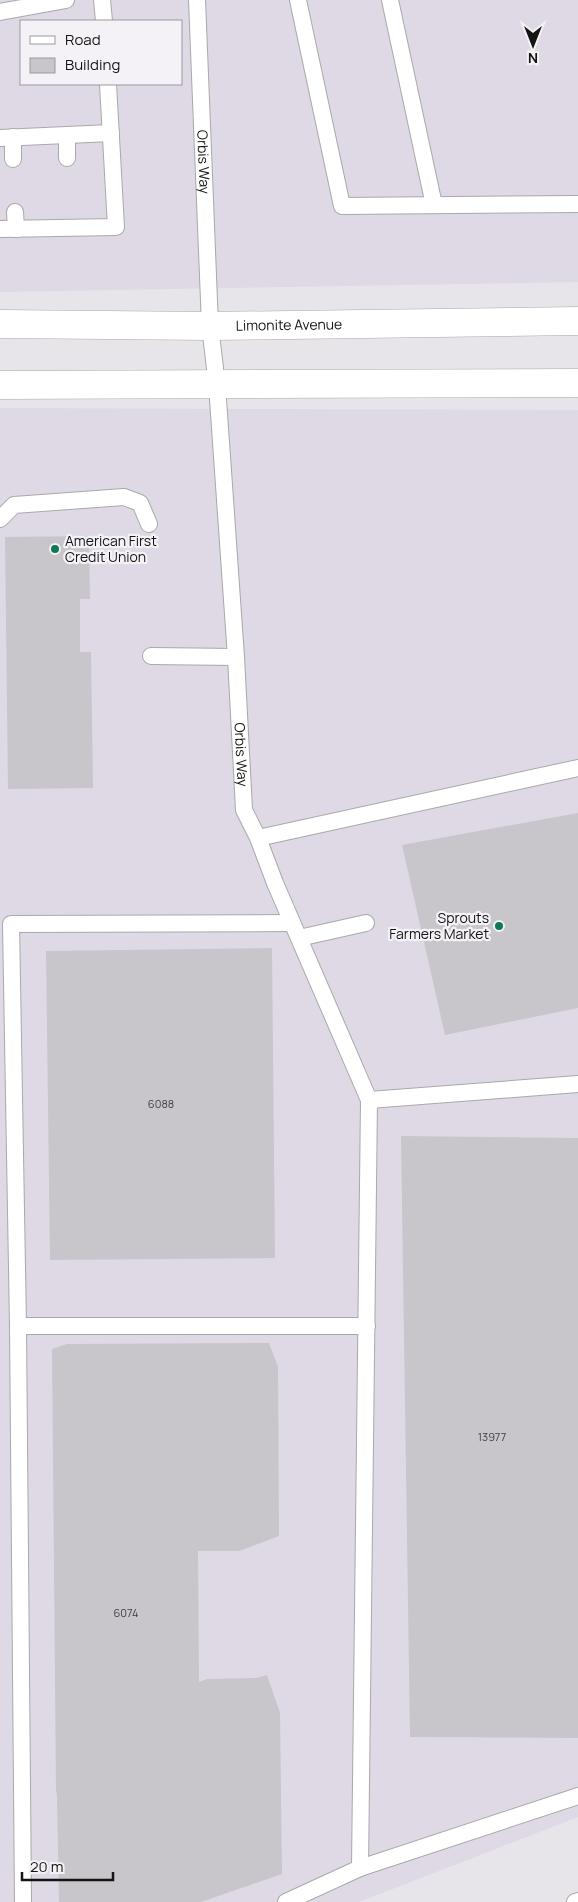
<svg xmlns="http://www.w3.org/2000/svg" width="578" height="1902" font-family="Manrope,sans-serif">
	<rect width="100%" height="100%" fill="#e7e5e9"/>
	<g fill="#ded9e4" fill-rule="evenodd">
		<path d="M0,0H578V282L0,292ZM21,21H181V84H21Z"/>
		<path d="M0,408L578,410V1817L359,1902H0Z"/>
	</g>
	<g fill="#c8c6ca">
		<path d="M89,536L90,599H80V652H91L93,788L8,789L5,537Z"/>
		<path d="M578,813V1008L445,1035L402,845Z"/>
		<path d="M272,948L275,1258L50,1260L46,951Z"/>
		<path d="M401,1136L578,1138V1738L410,1737Z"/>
		<path d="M269,1343L278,1367L279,1536L239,1551H198L199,1682L207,1679L257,1678L267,1675L280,1713L282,1874L201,1902H59L57,1796L56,1790L52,1349L67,1344Z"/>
	</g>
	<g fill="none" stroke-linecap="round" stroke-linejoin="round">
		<defs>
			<g id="lane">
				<path d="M102,0L104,21"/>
				<path id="s1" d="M197,0L210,326L217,385L236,657L244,810L258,838L275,883L369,1100L360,1868L578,1796"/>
				<path d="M298,0L342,206L578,204"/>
				<path d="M390,0L434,205"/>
				<path d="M0,12L66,0"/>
				<path d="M67,135V158"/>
				<path d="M13,137V159"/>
				<path d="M0,138L111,133"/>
				<path d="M15,212L16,229"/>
				<path d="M0,229L116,227L108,84"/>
				<path d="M0,519L14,505L124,497L140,503L149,524"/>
				<path d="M151,656L236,657"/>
				<path d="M258,838L578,768"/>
				<path d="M299,938L366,923"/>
				<path d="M369,1100L578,1084"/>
				<path d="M18,1326L11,924L292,923"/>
				<path d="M23,1902L18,1326H367"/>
				<path d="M286,1902L360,1868"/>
				<path d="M575,1902L578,1901"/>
			</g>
			<g id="primary">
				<path id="s2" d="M0,324L210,326L578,321"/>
				<path d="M0,385L578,383"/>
			</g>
		</defs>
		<use href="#lane" stroke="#aaa8ac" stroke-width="18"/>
		<use href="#primary" stroke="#aaa8ac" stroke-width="29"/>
		<use href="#lane" stroke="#fff" stroke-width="16"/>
		<use href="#primary" stroke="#fff" stroke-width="28"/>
	</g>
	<g fill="#0e7953" stroke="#f4f2f6" stroke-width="2">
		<circle cx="55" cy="549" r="5"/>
		<circle cx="499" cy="926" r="5"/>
	</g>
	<g text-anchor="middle" stroke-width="4.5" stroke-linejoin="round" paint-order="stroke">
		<g font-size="11" fill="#424042">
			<text x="161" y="1108">6088</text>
			<text x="492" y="1441">13977</text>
			<text x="126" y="1617">6074</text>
		</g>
		<g font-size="14" fill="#151415" stroke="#f4f2f6">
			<text dy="5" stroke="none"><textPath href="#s1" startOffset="162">Orbis Way</textPath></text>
			<text dy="5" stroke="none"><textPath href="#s2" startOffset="289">Limonite Avenue</textPath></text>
			<text dy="5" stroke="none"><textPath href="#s1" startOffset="756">Orbis Way</textPath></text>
		</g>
		<g font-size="14" fill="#151415" stroke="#f4f2f6" text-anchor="start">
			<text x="65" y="546">American First<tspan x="65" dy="16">Credit Union</tspan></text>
			<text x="489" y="923" text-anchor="end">Sprouts<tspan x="489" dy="16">Farmers Market</tspan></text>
		</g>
	</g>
	<rect x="20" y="20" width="162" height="65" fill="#f4f2f6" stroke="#9b999c"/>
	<rect x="30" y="36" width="25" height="8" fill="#ffffff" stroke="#9b999c"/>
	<text x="65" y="45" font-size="15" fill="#151415">Road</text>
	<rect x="30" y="58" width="25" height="15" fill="#c8c6ca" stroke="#9b999c"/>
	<text x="65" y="70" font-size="15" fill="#151415">Building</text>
	<g transform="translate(533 45) rotate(180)" stroke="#f4f2f6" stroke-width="4" paint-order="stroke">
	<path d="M0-4L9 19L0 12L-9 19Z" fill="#151415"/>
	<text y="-8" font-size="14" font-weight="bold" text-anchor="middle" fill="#151415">N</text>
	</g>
	<path d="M22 1872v8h91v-8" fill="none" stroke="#151415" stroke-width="2.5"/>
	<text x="30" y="1872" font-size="15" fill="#151415" stroke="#f4f2f6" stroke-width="4" paint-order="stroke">20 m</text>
</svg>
